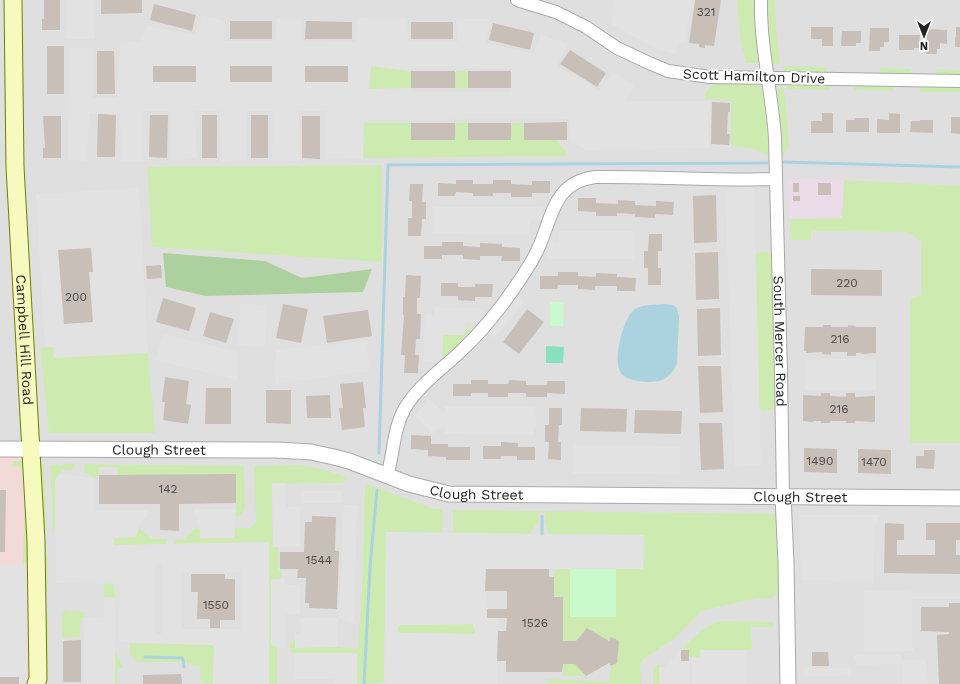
<svg xmlns="http://www.w3.org/2000/svg" width="960" height="684" font-family="'Work Sans',sans-serif">
	<rect width="100%" height="100%" fill="#f2efe9"/>
	<path fill="#e0dfdf" d="M0,0H960V684H44L0,449Z"/>
	<path fill="#f2dad9" d="M0,449H32L34,684H0Z"/>
	<path fill="#ebdbe8" d="M800,179L844,180L843,218L790,219L787,180Z"/>
	<g fill="#cdebb0">
		<path d="M737,0H755L756,31L759,58L758,63H746L740,38Z"/>
		<path d="M767,0H775L776,30L780,64H772L768,40Z"/>
		<path d="M371,66L411,71V88L369,89Z"/>
		<path d="M783,66L826,67L827,73L784,72Z"/>
		<path d="M880,68L911,69V74H881Z"/>
		<path d="M936,69L960,70V75H936Z"/>
		<rect x="455" y="71" width="13" height="17"/>
		<path d="M714,83H755C769,90 767,112 768,125L766,127L768,130L769,156L753,149L731,146V100L705,99V93Z"/>
		<path d="M786,84L830,85L829,90L787,89Z"/>
		<path d="M783,85L786,106L789,146L781,159L779,116L776,94L780,87Z"/>
		<path d="M854,85L894,86L893,91L854,90Z"/>
		<path d="M920,86L960,87V92H920Z"/>
		<path d="M364,123H411L412,140H455V123H468L469,140H511V123H524V140H557L569,156L363,158Z"/>
		<path d="M382,165V262L152,247L147,167Z"/>
		<path d="M844,180L960,186V443H910V299L921,295V241L907,232L811,231V240H790V219L842,218Z"/>
		<path d="M760,252H768L772,256L775,407L771,410L763,411L759,408L755,254Z"/>
		<path d="M468,329H471L472,331L446,357L442,356L443,335H464L466,330Z"/>
		<path d="M53,347L54,358L148,353L155,433H49L40,348Z"/>
		<path d="M13,461H26L29,562L23,564L25,491L21,467L12,466Z"/>
		<path d="M44,464L47,532L40,523L38,466Z"/>
		<path d="M75,464L73,470H62L55,480V528L53,532L50,465Z"/>
		<path d="M85,464L244,466L245,508L241,515L236,517V475H118V467H99V475L95,478L84,472Z"/>
		<path d="M301,465L326,470L348,478L342,483L272,484L273,547H278V570L281,571V579L271,580V645L277,647V684H269V542L175,544V540H184L195,528L200,529V538H234L235,528H250L256,522L254,466Z"/>
		<path d="M367,484L434,509H443L442,533L386,532L384,681L383,683L357,684V653H294L290,652V642L295,639V647H338L358,649L363,569L365,489Z"/>
		<path d="M453,510L779,514L780,591L771,599L758,598L701,611L673,640L643,659L640,665L641,684H550L545,679L609,682L611,666L617,663L618,641L611,638L609,641L587,628L576,641H563V597H554V577L556,569H570V617H616V569H643L644,535L549,534L545,523V514L539,512L538,523L529,534L453,533Z"/>
		<path d="M139,528L152,539H167V544L113,545V538L136,537Z"/>
		<path d="M48,556L47,594L43,591V559Z"/>
		<path d="M104,583H114L115,598L104,597Z"/>
		<path d="M66,609L68,612L78,610L85,613L84,618L81,619L80,637L62,638V615Z"/>
		<path d="M43,613H48V665L43,662Z"/>
		<path d="M721,621L774,622L773,627H751L752,650H700V658L689,657V650H681C694,637 703,626 721,621Z"/>
		<path d="M473,624L475,632L472,634L399,633L397,631L399,625Z"/>
		<path d="M129,643L212,645L214,647L213,684H203L200,677V666H194L186,662H137L130,654Z"/>
		<path d="M115,653L117,655L123,668H117V684H115Z"/>
		<path d="M563,664H575L586,676H562Z"/>
		<path d="M659,665L664,667L659,668L660,684H653V673L654,668Z"/>
	</g>
	<path fill="#add19e" d="M163,253L265,261L302,278L372,269L363,292L206,296L166,287Z"/>
	<g fill="#c8facc">
		<path d="M550,302H564L563,326H550Z"/>
		<rect x="570" y="569" width="46" height="48"/>
	</g>
	<path fill="#88e0be" d="M546,346L564,347L563,363H546Z"/>
	<g fill="#e2e2e2" fill-rule="evenodd">
		<rect x="67" y="0" width="28" height="39"/>
		<path d="M614,0H692L685,42L678,41L676,54L655,48L611,24Z"/>
		<path d="M202,15L225,21L224,41H275L277,18L301,19V41L355,42L358,18L407,19L408,42H458L456,19H491L486,43L534,54L541,34L568,45L557,66L600,91L613,72L634,86L626,101H710L709,148L586,150L571,142L569,119L364,120L363,158L325,159V111H299L300,161L272,162L273,111H246V160L221,162L220,111H195L197,158L171,161L170,111H143V162L121,161L120,113H89L87,161L68,160L69,48H93V98H118L120,43L140,41L147,26L195,35ZM153,66H195V82L153,81ZM230,66H272V82H230ZM306,66H348V82H305ZM371,66L411,71V67L511,68V92H412L411,88L369,89Z"/>
		<path d="M139,188L148,353L54,358L53,347H45L36,194Z"/>
		<path d="M754,188L761,465L735,467L725,190Z"/>
		<path d="M433,207H542V220H530V235L433,234Z"/>
		<path d="M559,231H635V259H548V243H559Z"/>
		<path d="M512,292L524,302L494,338L482,329Z"/>
		<path d="M240,304L267,305L265,346L254,347L239,345Z"/>
		<path d="M434,307L482,309L481,318L476,323L465,322L464,335H443L442,359L431,362H423L425,315H434Z"/>
		<path d="M164,334L237,352L238,380L155,360Z"/>
		<path d="M367,341L369,371L276,384L274,367L277,350Z"/>
		<rect x="805" y="359" width="71" height="31"/>
		<path d="M429,398L443,413L445,412V406L534,407V414L536,415V426L534,427V435L445,434V429L443,426L433,434L415,416Z"/>
		<path d="M573,445L680,446V475L626,473L573,474Z"/>
		<path d="M59,474L95,478V510H147V517L141,521L136,537L114,538V545L269,542V684H213L214,647L212,645L119,642L120,584L56,583L55,480ZM159,563L163,566V632L159,635L155,632V567ZM181,572H241V629H182Z"/>
		<path d="M272,483H285L286,507H300V546L273,547Z"/>
		<path d="M301,491H342L341,503H301Z"/>
		<path d="M344,505H357L354,623L338,618V647L295,648V634H301L300,618H338L339,615Z"/>
		<path d="M194,509H236L234,538H200V529Z"/>
		<path d="M799,515H880L875,527L873,582L801,580Z"/>
		<path d="M386,532L644,535L643,569H486L487,618H498L497,684H389L384,681ZM473,624L475,629V632L472,634L400,633L397,631L399,625Z"/>
		<path d="M29,562L30,640L25,643L27,656L26,684H0V565H18Z"/>
		<path d="M285,579V585H300V614L285,615V649L271,645V580Z"/>
		<path d="M864,591L960,592V599H912V642L914,651H864Z"/>
		<path d="M104,597L115,598V684H84V618L104,617Z"/>
		<path d="M681,650V661H689V684H660L659,667H666L667,664Z"/>
		<path d="M700,650H747V684H692V657L700,658Z"/>
		<path d="M294,653H357V684H333V679H294Z"/>
		<path d="M901,654L903,661L926,660L928,684H903L902,664L858,665L853,655Z"/>
		<path d="M851,667V675L805,676L804,668Z"/>
	</g>
	<path fill="#aad3df" d="M665,304L673,305L677,308L679,317L677,363C675,369 670,376 664,379C654,384 627,383 620,372C613,359 623,317 635,309C643,304 656,305 665,304Z"/>
	<g fill="none" stroke-linecap="round" stroke-linejoin="round">
		<g stroke="#aad3df" stroke-width="3">
			<path d="M783,162L960,167"/>
			<path d="M379,453L388,165L767,163"/>
			<path d="M542,516V534"/>
			<path d="M145,657L182,658L183,660L184,667"/>
			<path d="M364,684L370,567L377,490"/>
		</g>
	</g>
	<g fill="#c7bfb8">
		<path d="M44,0H60V30H42V19H44Z"/>
		<path d="M101,0H142V13L101,14Z"/>
		<path d="M695,0H721L714,46L705,45V48L699,47V44L689,43Z"/>
		<path d="M154,4L196,15L192,31L150,20Z"/>
		<rect x="230" y="21" width="42" height="18"/>
		<path d="M306,21L352,22V39H305Z"/>
		<rect x="411" y="22" width="42" height="17"/>
		<path d="M493,23L534,33L530,50L489,40Z"/>
		<path d="M811,27H833V46H822V39H811Z"/>
		<path d="M956,27H960V47H955V37H956Z"/>
		<path d="M870,28H889V42H884V47H880V51H869Z"/>
		<path d="M927,29L947,30V44L940,43V49H937V54H926Z"/>
		<path d="M842,31H861V43H856V46H841Z"/>
		<path d="M899,35H920L919,48H914V50H899Z"/>
		<rect x="47" y="46" width="17" height="48"/>
		<path d="M570,50L606,73L597,87L560,64Z"/>
		<path d="M97,51H114L115,94H97Z"/>
		<rect x="153" y="66" width="43" height="16"/>
		<rect x="230" y="66" width="42" height="16"/>
		<rect x="305" y="66" width="43" height="16"/>
		<rect x="411" y="71" width="44" height="17"/>
		<rect x="468" y="71" width="43" height="17"/>
		<path d="M712,102L730,103V112H728L727,134H730L729,145L711,144Z"/>
		<path d="M822,113H833V133H811V121H822Z"/>
		<path d="M889,113L900,114V133H877V119L889,120Z"/>
		<path d="M98,114L116,115L115,157H97Z"/>
		<path d="M150,115H168L167,158L149,157Z"/>
		<rect x="202" y="115" width="15" height="43"/>
		<rect x="251" y="115" width="17" height="43"/>
		<path d="M43,116H61V158H43V148H45Z"/>
		<path d="M302,116H320V159L302,158Z"/>
		<path d="M951,117H960V134L951,133Z"/>
		<path d="M854,118H869V132H846V120H855Z"/>
		<path d="M920,120H933V133L910,132L911,121H920Z"/>
		<path d="M567,122V140H524V123Z"/>
		<rect x="411" y="123" width="44" height="17"/>
		<rect x="468" y="123" width="43" height="17"/>
		<path d="M456,180H473V184H493V180H511V184L532,185V181H550V193H532V197H511V193H493V196H473V193L456,192L455,196H438V183L456,184Z"/>
		<rect x="793" y="183" width="6" height="9"/>
		<rect x="818" y="183" width="13" height="12"/>
		<path d="M410,184H423L422,202H426V219H422L421,236H408V218H412V201H409Z"/>
		<path d="M716,195L717,242L694,243L693,196Z"/>
		<rect x="793" y="196" width="7" height="5"/>
		<path d="M578,198H596V203L618,204V200L635,201V205L656,206V201L674,202L673,215L655,214V218L635,217V214L617,213V216H596V212L578,211Z"/>
		<path d="M649,234H662V251H658V268H661V285H648V268H644V251H648Z"/>
		<path d="M442,242H463V246L480,247V243L502,244V247L520,248V261H501L502,256H480V260L463,259V255H442V259H424V246H442Z"/>
		<path d="M91,248L93,272H89L93,322L64,324L58,250Z"/>
		<path d="M718,252L719,299L696,300L695,253Z"/>
		<path d="M161,265L162,278L147,279L146,266Z"/>
		<path d="M811,269L882,270V296L811,295Z"/>
		<path d="M558,272H578V276L596,277V273L617,274V277L636,278L635,291H617V286H595V290L578,289V285H558L557,289H540V276H558Z"/>
		<path d="M406,275L421,276L420,298H417V314H421L420,339H416L415,355H419L418,373H404L405,355H401L404,315H403V297H405Z"/>
		<path d="M441,283H458V287H475V284H493L492,297H475V301L458,300V296H441Z"/>
		<path d="M163,298L196,308L189,331L156,322Z"/>
		<path d="M283,304L308,309L301,343L276,338Z"/>
		<path d="M720,308L721,355L698,356L697,309Z"/>
		<path d="M527,309L544,322L519,354L503,342Z"/>
		<path d="M368,310L372,336L327,343L323,316Z"/>
		<path d="M210,312L234,319L226,343L203,336Z"/>
		<path d="M823,325H831V327H848V325L855,326L856,327H876V353L861,354L862,353H856V356H847V352H831V355L822,354V352L806,353V351H804L805,327H823Z"/>
		<path d="M698,366H721L723,412L700,413Z"/>
		<path d="M165,377L189,381L186,404L191,405L188,424L163,420L165,402H162Z"/>
		<path d="M471,380H488V384H508L509,380L526,381V385H547V381H565V394L547,393V397H526V393H508V397H488V393H471V396H453V384H471Z"/>
		<path d="M363,382L366,408H363L365,427L342,430L339,408H343L340,384Z"/>
		<path d="M206,388H231V424H205Z"/>
		<path d="M266,390H291V424L266,423Z"/>
		<path d="M821,393H830V396L846,397V393H855V397L875,396V422L855,421V423H846V421H830V423H821V421H813V422L803,421V395L821,396Z"/>
		<path d="M330,395L331,418H307L306,396Z"/>
		<path d="M549,408H562V425H559L558,442H561V460L548,459L549,442H545V425H549Z"/>
		<path d="M581,408L627,409L626,432L580,431Z"/>
		<path d="M635,410L682,411L681,434L634,433Z"/>
		<path d="M699,423H722L724,469L701,470Z"/>
		<path d="M411,435L431,436V444H448V447H470V460H446V457L428,456V450L411,449Z"/>
		<path d="M501,442L518,443V447H535V460H517V456H501V459H483V446H501Z"/>
		<path d="M804,448L837,449V473L804,472Z"/>
		<path d="M858,449L891,450V474L858,473Z"/>
		<path d="M924,450H935L934,469L916,468V456H924Z"/>
		<path d="M236,474V503L179,504V531L160,530V504H99V475Z"/>
		<path d="M0,490H6L5,552H0Z"/>
		<path d="M312,516L336,517L335,551H339L337,609L309,608V603H305L306,578H297L298,569H280V552H304L305,522H312Z"/>
		<path d="M885,523L904,524V540H897V555H935V540H926V523H960V540H956V555H960V574L884,573Z"/>
		<path d="M486,569H549V577H554V597H563V641H576L587,628L609,641L611,637L619,641L617,663L611,666L609,663L586,676L575,664H563L562,672H506V661H497L498,631H506L507,618H487V609H507V591H485Z"/>
		<path d="M191,574H225V579H235V620H220V628H210V619H197L198,592H191Z"/>
		<path d="M949,603H960V684H939L937,635L949,634V632L921,631V607H949Z"/>
		<path d="M81,640V682H63V641Z"/>
		<rect x="681" y="650" width="8" height="11"/>
		<path d="M812,652H828L829,666H812Z"/>
		<path d="M181,674L182,684H143V675Z"/>
		<rect x="0" y="677" width="19" height="7"/>
	</g>
	<g fill="none" stroke-linecap="round" stroke-linejoin="round">
		<defs>
			<g id="minor">
				<path d="M517,0L556,12L586,27L617,48L649,63L668,71L710,77L960,81"/>
				<path id="s1" d="M761,0C760,46 772,92 775,138L781,374L783,496"/>
				<path d="M387,476C394,453 393,429 405,408C419,385 441,370 460,352C485,329 507,300 525,272C531,263 537,252 541,242C553,212 556,182 595,177C655,176 716,181 776,179"/>
			</g>
			<g id="tertiary">
				<path id="s2" d="M0,449L277,450L311,452L334,457L349,461L409,484L449,494L960,498"/>
				<path d="M783,496L786,563L788,684"/>
			</g>
			<g id="secondary">
				<path id="s3" d="M13,0L15,167L36,541L38,679L36,684"/>
			</g>
		</defs>
		<use href="#minor" stroke="#a9a9a9" stroke-width="14"/>
		<use href="#tertiary" stroke="#a9a9a9" stroke-width="17"/>
		<use href="#secondary" stroke="#707d05" stroke-width="19"/>
		<use href="#minor" stroke="#fff" stroke-width="12"/>
		<use href="#tertiary" stroke="#fff" stroke-width="15"/>
		<use href="#secondary" stroke="#f7fabf" stroke-width="17"/>
	</g>
	<g text-anchor="middle" stroke-width="4" stroke-linejoin="round" paint-order="stroke">
		<g font-size="12" fill="#4b4948">
			<text x="706" y="16">321</text>
			<text x="847" y="287">220</text>
			<text x="76" y="301">200</text>
			<text x="840" y="343">216</text>
			<text x="839" y="413">216</text>
			<text x="820" y="465">1490</text>
			<text x="874" y="466">1470</text>
			<text x="168" y="493">142</text>
			<text x="319" y="564">1544</text>
			<text x="216" y="609">1550</text>
			<text x="535" y="627">1526</text>
		</g>
		<g font-size="14" fill="#222" stroke="#fff">
			<text transform="translate(754 76) rotate(2)" y="5">Scott Hamilton Drive</text>
			<text dy="5" stroke="none"><textPath href="#s3" startOffset="340">Campbell Hill Road</textPath></text>
			<text dy="5" stroke="none"><textPath href="#s1" startOffset="342">South Mercer Road</textPath></text>
			<text dy="5" stroke="none"><textPath href="#s2" startOffset="159">Clough Street</textPath></text>
			<text dy="5" stroke="none"><textPath href="#s2" startOffset="483">Clough Street</textPath></text>
			<text dy="5" stroke="none"><textPath href="#s2" startOffset="807">Clough Street</textPath></text>
		</g>
	</g>
	<g transform="translate(924 36) rotate(180)" stroke="#ffffff" stroke-width="3" paint-order="stroke">
	<path d="M0-3L7 15L0 10L-7 15Z" fill="#222222"/>
	<text y="-6" font-size="11" font-weight="bold" text-anchor="middle" fill="#222222">N</text>
	</g>
</svg>
